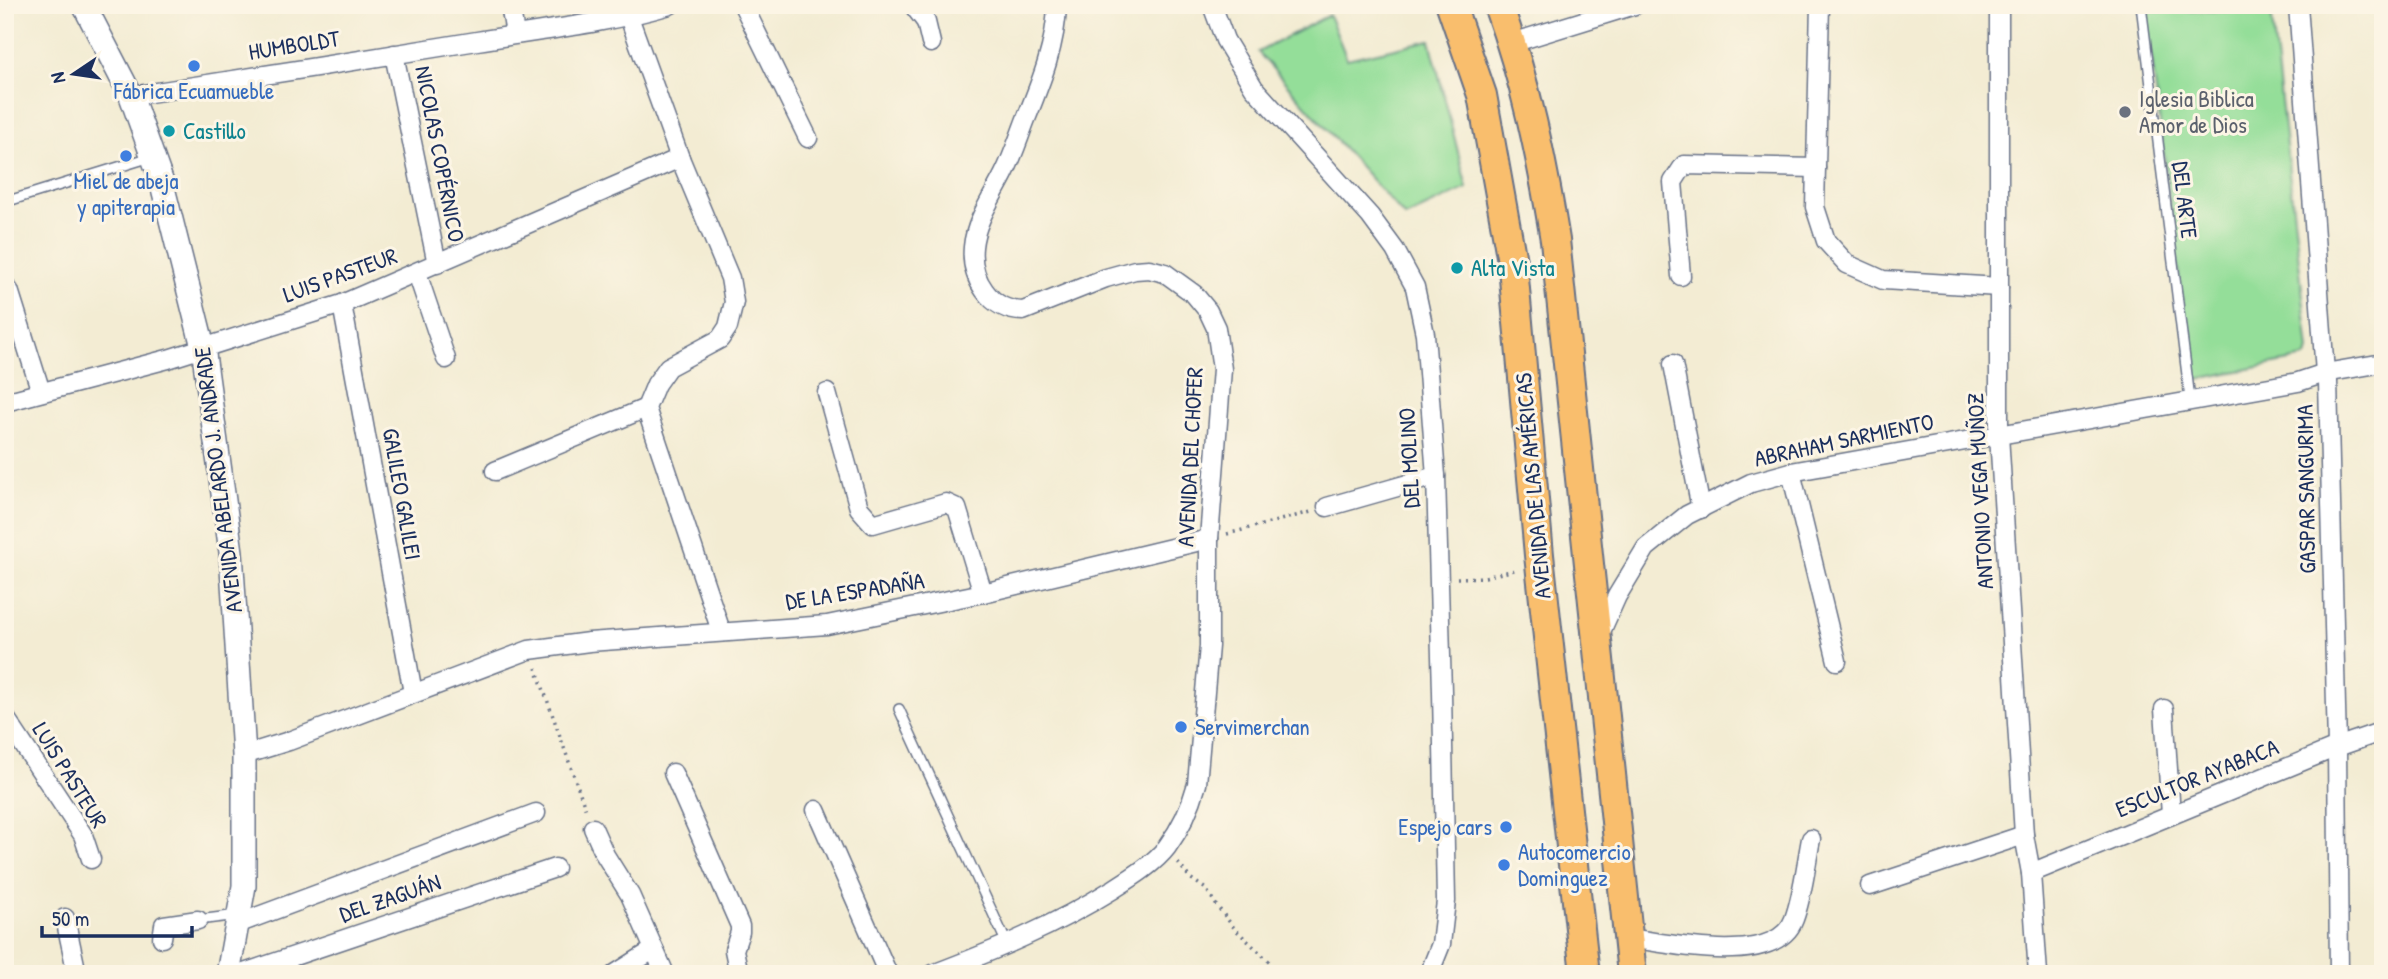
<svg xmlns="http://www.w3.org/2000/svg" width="2388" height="979" font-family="'Patrick Hand',sans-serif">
	<rect width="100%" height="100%" fill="#fcf5e5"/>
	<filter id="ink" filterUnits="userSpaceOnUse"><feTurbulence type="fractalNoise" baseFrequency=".0143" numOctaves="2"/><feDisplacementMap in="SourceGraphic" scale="14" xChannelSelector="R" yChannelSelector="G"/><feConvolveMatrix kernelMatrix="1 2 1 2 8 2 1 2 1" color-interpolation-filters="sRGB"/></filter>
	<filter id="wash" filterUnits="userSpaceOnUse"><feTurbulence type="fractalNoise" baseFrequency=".00686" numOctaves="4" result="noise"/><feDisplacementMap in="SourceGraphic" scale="28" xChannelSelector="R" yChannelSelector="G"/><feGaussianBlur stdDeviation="1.57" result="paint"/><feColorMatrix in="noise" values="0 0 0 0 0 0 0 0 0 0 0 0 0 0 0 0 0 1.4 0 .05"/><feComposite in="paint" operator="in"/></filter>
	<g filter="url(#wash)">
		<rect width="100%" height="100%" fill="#f3ecd3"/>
		<g fill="#94de99" stroke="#58867c" stroke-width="2">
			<path d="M2146,11H2271L2309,351L2305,358L2192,380Z"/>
			<path d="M1329,15L1347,59L1430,40L1467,188L1405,217L1258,52Z"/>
		</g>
	</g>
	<g filter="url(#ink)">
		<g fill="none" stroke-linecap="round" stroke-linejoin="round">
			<defs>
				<g id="service">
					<path d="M2141,5L2190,399"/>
					<path d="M5,202L151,157"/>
					<path d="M899,709L1008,946"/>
					<path d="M198,920L238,915"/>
				</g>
				<g id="minor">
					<path d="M510,5L515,34"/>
					<path d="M743,5L808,138"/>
					<path d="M913,5L926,22L931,43"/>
					<path d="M1212,5L1225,40L1254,88L1370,216L1395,250L1415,287L1425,334L1436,476L1442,692L1446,901L1441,944L1429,974"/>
					<path d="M1820,5L1815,207L1826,241L1847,264L1883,280L1999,287"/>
					<path d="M1999,5V435L2024,835L2031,873L2038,974"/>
					<path d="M2298,5L2325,373L2328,381L2337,747L2339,974"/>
					<path d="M629,17L680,158L730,278L734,302L728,327L720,339L668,367L656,384L646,408L721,631"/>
					<path d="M1512,43L1635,5"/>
					<path d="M394,54L437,264"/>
					<path d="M131,96C246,78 362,60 477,41C543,30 605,24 670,5"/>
					<path d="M417,273L446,359"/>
					<path d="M1681,276L1673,182L1684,165L1816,168"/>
					<path d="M9,290L41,392"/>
					<path d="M342,304L413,693"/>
					<path d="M1673,364L1701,509"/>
					<path d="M827,393L859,508L873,524L946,503L957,508L983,593"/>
					<path d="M5,402L168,359L342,304L680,158"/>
					<path d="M495,471L646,408"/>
					<path d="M1791,472L1837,661"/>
					<path d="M1327,507L1436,476"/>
					<path d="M1599,636L1617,596L1646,548L1687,515L1751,483L1791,472L2298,382L2325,373L2383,363"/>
					<path d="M2164,709L2171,815"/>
					<path d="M5,717L83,835L91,859"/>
					<path d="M244,755L289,741L529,650L589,642L827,625L983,593L1209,539"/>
					<path d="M673,773L740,926V932L734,950L739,974"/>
					<path d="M816,810L888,974"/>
					<path d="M593,828L605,855L630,895L665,974"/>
					<path d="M2031,873L2337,747L2383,731"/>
					<path d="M1870,886L2024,835"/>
					<path d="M65,918L77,974"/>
					<path d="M237,924L536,813"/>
					<path d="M162,938L164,925L198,920"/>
					<path d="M1628,938C1667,943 1776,969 1794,919C1803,895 1806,864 1811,839"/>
					<path d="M241,974L555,868"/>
					<path d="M615,974L653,950"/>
					<path d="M933,974C996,950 1054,926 1112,890C1131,878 1154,864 1167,847C1181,828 1191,806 1197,784L1209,646V539L1222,369L1216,328L1208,311L1194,294L1165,273L1149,269L1135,270L1106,278L1023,311C990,311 970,278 973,247C975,222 993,196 1004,174C1013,156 1019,137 1026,119C1041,82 1056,45 1057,5"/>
				</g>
				<path id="tertiary" d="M84,5L131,96L161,180L203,347L231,552L244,755V886L228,974"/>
				<g id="primary">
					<path d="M1451,5L1482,95L1513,267L1539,555L1585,974"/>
					<path d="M1498,5C1526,82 1542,160 1555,240L1632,974"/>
				</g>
			</defs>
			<use href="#service" stroke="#677187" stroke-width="12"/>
			<use href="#minor" stroke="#677187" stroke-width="21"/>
			<use href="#tertiary" stroke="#677187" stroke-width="26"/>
			<use href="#primary" stroke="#677187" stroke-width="32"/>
			<g stroke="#677187" stroke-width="3.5" stroke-dasharray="2 5" stroke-linecap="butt">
				<path d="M1227,534L1311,512"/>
				<path d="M1457,578L1485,577L1519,569"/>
				<path d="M536,668L587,813"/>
				<path d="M1178,863L1190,878L1206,889L1217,906L1235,929L1272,964L1277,974"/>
			</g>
			<use href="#service" stroke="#fff" stroke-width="9"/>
			<use href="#minor" stroke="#fff" stroke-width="18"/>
			<use href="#tertiary" stroke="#fff" stroke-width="23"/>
			<use href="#primary" stroke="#f9be6d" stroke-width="28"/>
		</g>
	</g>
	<g fill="#3f7fe0" stroke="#fcf5e5" stroke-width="2.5">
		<circle cx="194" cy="66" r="7"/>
		<circle cx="126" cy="156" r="7"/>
		<circle cx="1181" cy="727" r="7"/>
		<circle cx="1506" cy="827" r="7"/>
		<circle cx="1504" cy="865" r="7"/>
	</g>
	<circle fill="#6b7280" stroke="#fcf5e5" stroke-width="2.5" cx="2125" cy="112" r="7"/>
	<g fill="#0f9aa8" stroke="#fcf5e5" stroke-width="2.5">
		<circle cx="169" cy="131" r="7"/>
		<circle cx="1457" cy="268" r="7"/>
	</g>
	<g text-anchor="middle" stroke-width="6" stroke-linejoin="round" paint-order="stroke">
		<g font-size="23" fill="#1b2f5e" stroke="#fcf5e5">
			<text transform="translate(294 45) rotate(-9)" y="8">HUMBOLDT</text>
			<text transform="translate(440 154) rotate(79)" y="8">NICOLAS COPÉRNICO</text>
			<text transform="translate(2185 200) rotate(83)" y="8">DEL ARTE</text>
			<text transform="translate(340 275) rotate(-20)" y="8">LUIS PASTEUR</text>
			<text transform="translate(1844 440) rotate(-12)" y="8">ABRAHAM SARMIENTO</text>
			<text transform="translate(1190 457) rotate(-87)" y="8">AVENIDA DEL CHOFER</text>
			<text transform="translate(1409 458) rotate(-93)" y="8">DEL MOLINO</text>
			<text transform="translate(218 480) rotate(-97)" y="8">AVENIDA ABELARDO J. ANDRADE</text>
			<text transform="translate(1533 486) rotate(-95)" y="8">AVENIDA DE LAS AMÉRICAS</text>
			<text transform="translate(2306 489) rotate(-91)" y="8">GASPAR SANGURIMA</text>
			<text transform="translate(1980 491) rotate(-93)" y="8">ANTONIO VEGA MUÑOZ</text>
			<text transform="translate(402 494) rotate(80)" y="8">GALILEO GALILEI</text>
			<text transform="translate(855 591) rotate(-9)" y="8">DE LA ESPADAÑA</text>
			<text transform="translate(70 775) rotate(58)" y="8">LUIS PASTEUR</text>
			<text transform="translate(2197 778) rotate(-22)" y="8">ESCULTOR AYABACA</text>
			<text transform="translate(390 898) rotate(-19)" y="8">DEL ZAGUÁN</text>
		</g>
		<g font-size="23" fill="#366cbe" stroke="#fcf5e5">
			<text x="194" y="99">Fábrica Ecuamueble</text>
			<text x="126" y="189">Miel de abeja<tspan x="126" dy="26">y apiterapia</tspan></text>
			<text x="1195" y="735" text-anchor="start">Servimerchan</text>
			<text x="1492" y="835" text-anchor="end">Espejo cars</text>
			<text x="1518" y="860" text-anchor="start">Autocomercio<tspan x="1518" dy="26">Dominguez</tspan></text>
		</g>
		<g font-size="23" fill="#5b616d" stroke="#fcf5e5" text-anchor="start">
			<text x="2139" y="107">Iglesia Biblica<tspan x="2139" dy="26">Amor de Dios</tspan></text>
		</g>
		<g font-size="23" fill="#0d838f" stroke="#fcf5e5" text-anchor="start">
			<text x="183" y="139">Castillo</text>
			<text x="1471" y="276">Alta Vista</text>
		</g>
	</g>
	<rect width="2388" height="979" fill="none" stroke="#fcf5e5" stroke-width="28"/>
	<g transform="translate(74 74) rotate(257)" stroke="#fcf5e5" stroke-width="5" paint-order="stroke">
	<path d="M0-5L12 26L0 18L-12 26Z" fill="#1b2f5e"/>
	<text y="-10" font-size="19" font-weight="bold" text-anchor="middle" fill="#1b2f5e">N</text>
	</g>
	<path d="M42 926v10h150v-10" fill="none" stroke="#1b2f5e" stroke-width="3.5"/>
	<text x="52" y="926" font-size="21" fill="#1b2f5e" stroke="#fcf5e5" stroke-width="5" paint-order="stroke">50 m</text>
</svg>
